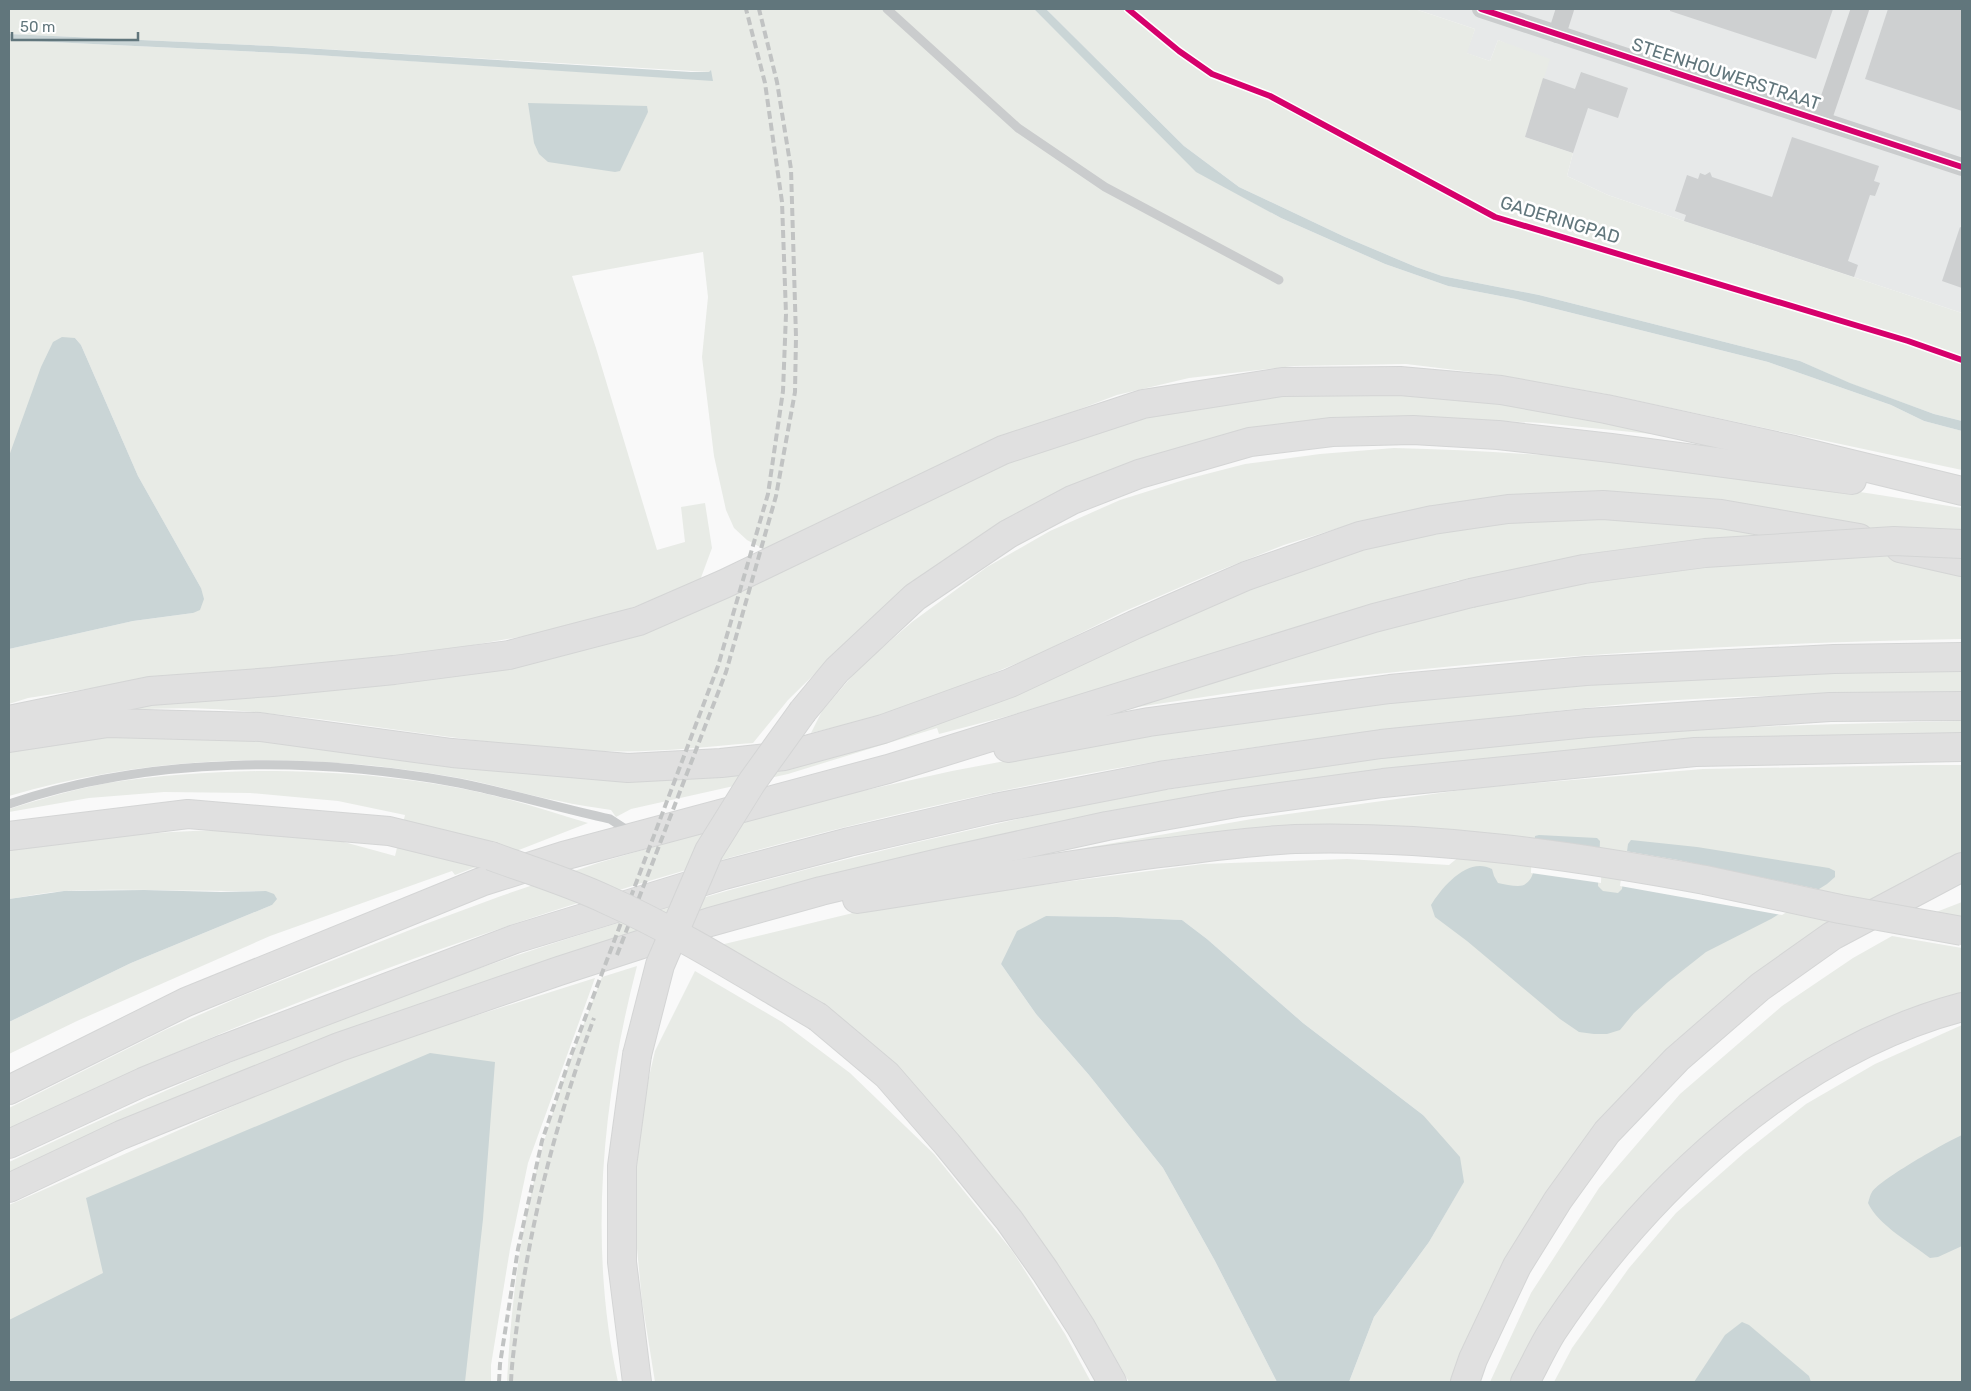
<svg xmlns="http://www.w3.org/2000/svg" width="1971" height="1391" font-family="Rubik,sans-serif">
	<rect width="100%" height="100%" fill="#f9f9f9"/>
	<path fill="#e7e9e9" d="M1415,9H1962V313L1684,221L1608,195L1567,176L1573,153L1525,137L1516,48L1498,40L1490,61L1466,53L1475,29Z"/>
	<g fill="#e8ebe6">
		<path d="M9,9H1034L1196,171L1281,218L1385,264L1448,286L1516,299L1768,362L1891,405L1924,421L1962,431V470L1606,394L1505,376L1406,364L1294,366L1189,378L1117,395L1001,439L771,553L747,540L734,528L726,510L714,456L702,357L708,297L703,252L572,276L596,348L657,550L685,542L681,507L705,503L712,548L699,583L620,612L536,634L423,654L118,684L28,698L9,704V649L133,621L193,613L201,588L138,476L81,345L75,338L9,456V40L301,54L712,80L709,72L272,46L9,34Z"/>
		<path d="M1046,9H1415L1475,29L1467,53L1490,61L1498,40L1550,59L1525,137L1573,153L1567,176L1608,195L1684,221L1962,313V421L1934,414L1849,383L1800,361L1539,295L1442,276L1416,267L1345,237L1239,187L1184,146Z"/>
		<path d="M1257,391L1468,393L1711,440L1542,423L1466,419L1133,465L839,650L788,700L753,743C703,747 653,753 602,751C477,747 354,719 229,710C176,706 123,710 70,714L538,655L1085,430Z"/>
		<path d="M1394,448C1585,452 1774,477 1962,508V549L1708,500L1634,493L1588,492L1427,508L1358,522L1284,545L1213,573L1123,612L1037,655L967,684L923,701L872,718L811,733L822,711L860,667L912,622L987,567L1050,531L1120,500L1187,479L1245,464L1320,454Z"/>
		<path d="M1537,515L1706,520L1818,541L1962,571V639C1764,643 1565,653 1368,675C1284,684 1202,697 1119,710L1465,602L1459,580L1012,715L939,734L937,728L788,774L631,809L616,817L611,810C594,807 576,805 559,801C525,795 493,784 459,778C310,751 155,753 9,796V744L199,730L463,760L792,758L1350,546Z"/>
		<path d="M1962,664V693C1868,694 1773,694 1678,700C1591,705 1503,718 1416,728C1302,741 1187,754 1075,776C707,848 346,966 9,1129V1108L165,1030L242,996L420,926L501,896L598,863L790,807L952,771L1090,745L1192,728L1294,713L1494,692L1651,681Z"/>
		<path d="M1962,721V739L1703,746L894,865L9,1175V1162C119,1111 230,1060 344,1017C547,940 754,878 966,831C1038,814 1111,798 1184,787C1318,765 1452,747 1587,736C1712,727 1837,724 1962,721Z"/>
		<path d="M1922,765H1962V854L1874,898L1824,927L1773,962L1733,992L1668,1048L1629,1090L1454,1382H1349L1374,1317L1429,1242L1463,1183L1423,1115L1303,1023L1207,939L1182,920L1117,917L1046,916L1001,964L1036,1014L1089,1075L1163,1168L1215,1261L1277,1382H1129L1098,1328L1031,1225L990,1178L716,946L886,905L1203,864L1347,859L1449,865L1487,834L1405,828L1154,841L1079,849L1252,819L1476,788L1703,769Z"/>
		<path d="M260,771C343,771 427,778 507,799C534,806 561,815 588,823L455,875L452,871L270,936L77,1021L9,1054V1022L131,963L272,905L266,891C199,892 133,888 66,891C47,892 28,896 9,899V849C111,837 211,822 314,836C341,840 369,849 395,856L405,815L338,801L250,793L164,792L89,798L9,812V809C42,799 74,789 108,783C159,775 209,772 260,771Z"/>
		<path d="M1962,902V919L1931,914Z"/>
		<path d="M1892,936L1962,948V998L1681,1163L1517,1382H1490L1531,1293L1599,1188L1680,1094L1782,1006L1853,958Z"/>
		<path d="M637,966C602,1101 588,1245 618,1382H507C510,1321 517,1254 531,1194C547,1120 574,1047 602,977Z"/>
		<path d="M695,971L782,1022L850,1073L934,1154L1013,1252L1065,1334L1091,1382H655L642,1301L634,1217L640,1116L655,1051Z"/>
		<path d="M595,978L528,1163L510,1249L491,1365V1382H9V1205L344,1057Z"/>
		<path d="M1962,1025V1382H1554L1572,1348L1629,1268L1676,1213L1744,1153L1806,1104L1875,1064Z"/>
	</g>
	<g fill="#cad5d6">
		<path d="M1034,9H1046L1184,146L1239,187L1345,237L1416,267L1442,276L1539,295L1800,361L1850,383L1934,414L1962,421V431L1924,421L1891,405L1768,362L1516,299L1448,286L1385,264L1281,218L1196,172Z"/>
		<path d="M9,34L272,46L691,72H709L711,70L713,81L301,54L9,40Z"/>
		<path d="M528,103L647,106L648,112L620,171L615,172L548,162L539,154L534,143Z"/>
		<path d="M62,337L75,338L81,345L138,476L201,588L204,599L200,610L193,613L133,621L9,649V456L41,367L53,342Z"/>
		<path d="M1539,835L1597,838L1600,841L1598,886L1603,891L1618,893L1622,889L1628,844L1631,840L1697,847L1829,868L1835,871V877L1827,884L1771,919L1706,952L1668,982L1634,1013L1620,1030L1607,1034H1594L1579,1032L1560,1019L1467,941L1435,917L1431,905C1442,887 1468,856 1492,869L1494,876L1498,883C1504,884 1512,886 1518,886C1540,885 1534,852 1535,836Z"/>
		<path d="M144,890L221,892L266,891L274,894L277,899L272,905L131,963L9,1022V899L64,891Z"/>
		<path d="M1046,916L1117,917L1182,920L1207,939L1303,1023L1423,1115L1460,1157L1464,1182L1429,1242L1374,1317L1349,1382H1277L1215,1261L1163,1168L1089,1075L1036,1014L1001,964L1017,931Z"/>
		<path d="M430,1053L495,1062L483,1219L465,1382H9V1320L103,1273L86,1198Z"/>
		<path d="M1962,1135V1246L1938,1257L1930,1258C1911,1243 1878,1225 1868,1203C1869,1200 1870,1195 1872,1192C1881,1179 1946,1142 1962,1135Z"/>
		<path d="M1742,1322L1749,1325L1809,1376L1811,1382H1694L1725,1335Z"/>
	</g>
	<g fill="#f9f9f9">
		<path d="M1532,838L1602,848L1601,883L1531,873Z"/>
		<path d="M1625,851L1678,860L1822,890L1782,915L1620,886Z"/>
	</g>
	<g fill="#ced0d1">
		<path d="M1670,9H1833L1816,59L1670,11Z"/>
		<path d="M1888,9H1962V111L1865,79Z"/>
		<path d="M1581,72L1628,88L1618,118L1588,108L1573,153L1525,137L1543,78L1575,89Z"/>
		<path d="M1792,137L1879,166L1874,181L1880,183L1875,196L1870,195L1848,261L1858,265L1854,277L1684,221L1686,215L1675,211L1687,175L1698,179L1700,173L1705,175L1710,172L1712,177L1772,197Z"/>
		<path d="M1960,227L1962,228V288L1942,281Z"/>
	</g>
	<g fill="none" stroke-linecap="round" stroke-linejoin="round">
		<defs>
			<g id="motorway">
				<path d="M1900,548L1962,562"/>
				<path d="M803,711L837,670L915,597L1008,534L1072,500L1139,474L1250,442L1332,432L1413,430L1498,435L1611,448L1852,480"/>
				<path d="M9,720L150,691L272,682L394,670L509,655L639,621L724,584L1003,450L1143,404L1282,382L1400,381L1501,390L1606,409L1794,450L1962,491"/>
				<path d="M9,738L108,723L260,727L452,753L628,768L721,763L784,756L883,729L1010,683L1134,625L1246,576L1360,536L1433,520L1508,509L1603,505L1721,514L1859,538"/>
				<path d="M1008,748L1149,722L1390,689L1586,671L1834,659L1962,657"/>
				<path d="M9,836L188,814L389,831L491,856"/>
				<path d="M857,899C958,884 1058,866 1159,853C1204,848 1250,841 1295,839C1433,835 1569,855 1705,880"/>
				<path d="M818,1017L887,1075L947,1144L1009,1220L1045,1271L1081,1327L1112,1382"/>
				<path d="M637,1055L622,1166V1262L637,1382"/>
				<path d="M9,1090L186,1002L481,882L563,856L888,769L1374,618L1471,593"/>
				<path d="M9,1144L143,1082L224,1049L515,939L724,875L849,842L995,808L1165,775L1381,744L1587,723L1830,707L1962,706"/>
				<path d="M9,1188L121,1135L339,1047L559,971L710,922L821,891L947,861L1107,826L1236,803L1383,783L1695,752L1962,747"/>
				<path d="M1465,1382L1473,1359L1517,1266L1558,1200L1607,1132L1677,1059L1760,987L1832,936L1962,867"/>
				<path d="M1525,1382C1534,1366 1542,1348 1552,1332C1647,1189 1793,1052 1962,1007"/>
			</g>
		</defs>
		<use href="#motorway" stroke="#d4d5d5" stroke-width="30"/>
		<g stroke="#cacccd" stroke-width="9">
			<path d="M887,9L1018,128L1105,187L1279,280"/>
			<path d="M9,804C149,756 314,756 459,783C509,793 559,808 610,819L630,832"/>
		</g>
		<g stroke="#cacccd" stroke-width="18">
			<path d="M1481,9L1962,167"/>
			<path d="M1557,34L1565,9"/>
			<path d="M1822,121L1860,9"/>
		</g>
		<use href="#motorway" stroke="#e0e0e0" stroke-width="28"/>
		<g stroke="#c1c3c3" stroke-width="4" stroke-dasharray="8 4" stroke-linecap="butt">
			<path d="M617,955L726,672L776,496L795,392L796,337L791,169L777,82L759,9"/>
			<path d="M499,1382L500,1364L518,1249L542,1141L570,1058L718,666L768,494L783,391L786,314L782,202L765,83L746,9"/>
			<path d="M511,1382C512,1358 516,1334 519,1310C533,1210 559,1112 594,1018"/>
		</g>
		<defs>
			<g id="motorway-bridge">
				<path d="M1471,593L1584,569L1705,553L1894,541L1962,544"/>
				<path d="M491,856C529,870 569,882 605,899C679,932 748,976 818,1017"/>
				<path d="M1705,880L1840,909L1962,931"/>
				<path d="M637,1055L660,965L709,851L752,782L803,711"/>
			</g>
		</defs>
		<use href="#motorway-bridge" stroke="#d4d5d5" stroke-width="30" stroke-linecap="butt"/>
		<use href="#motorway-bridge" stroke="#e0e0e0" stroke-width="28"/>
		<defs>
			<g id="cycleway">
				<path d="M1128,9L1179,51L1212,74L1270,96L1495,217L1908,341L1962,360"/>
				<path d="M1481,9L1962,167"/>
			</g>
		</defs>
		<use href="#cycleway" stroke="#fff" stroke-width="9"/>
		<use href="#cycleway" stroke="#d6006c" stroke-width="6"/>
	</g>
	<g text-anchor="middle" stroke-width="5" stroke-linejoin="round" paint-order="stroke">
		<g font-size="18" fill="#61767c" stroke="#fff">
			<text transform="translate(1726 74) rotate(18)" y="6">STEENHOUWERSTRAAT</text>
			<text transform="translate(1560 220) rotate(17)" y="6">GADERINGPAD</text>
		</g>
	</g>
	<rect width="1971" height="1391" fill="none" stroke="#61767c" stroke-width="20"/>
	<path d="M12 32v8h126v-8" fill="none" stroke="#61767c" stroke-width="2.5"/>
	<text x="20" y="32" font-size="15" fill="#61767c" stroke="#ffffff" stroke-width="4" paint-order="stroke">50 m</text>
</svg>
